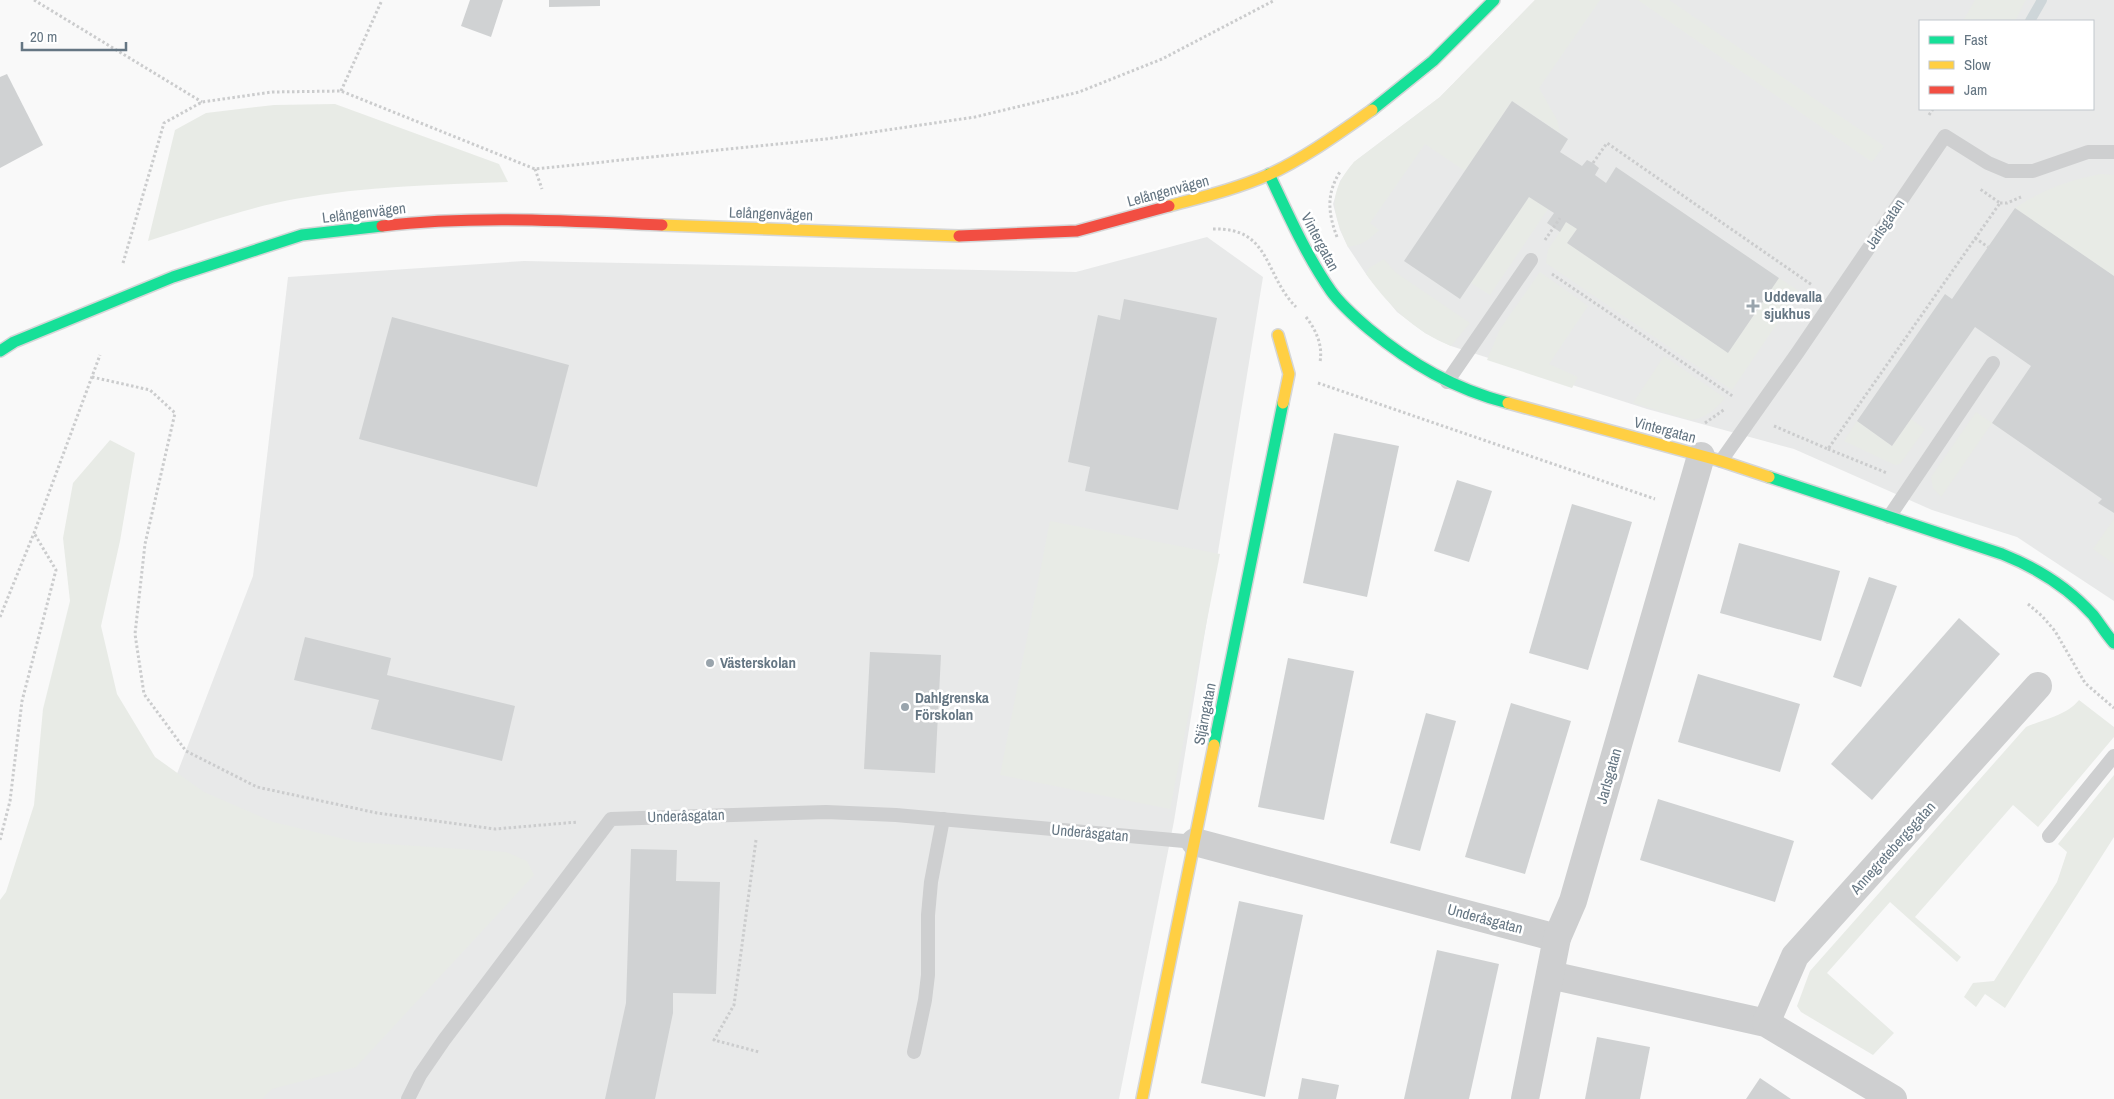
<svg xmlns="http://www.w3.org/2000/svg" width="2114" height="1099" font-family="'Archivo Narrow',sans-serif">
	<rect width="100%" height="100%" fill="#f9f9f9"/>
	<g fill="#e8e9e9" fill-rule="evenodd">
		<path d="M1535,0H2114V601L2017,537L1932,510L1794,449L1647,409L1451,346L1425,333L1397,312L1366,274L1348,247L1340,230L1333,204L1340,181L1354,162L1440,97ZM1920,21H2093V109H1920Z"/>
		<path d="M1207,237L1263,277L1174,821L1119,1099H106L135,883L253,576L288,277L524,261L1076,272Z"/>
	</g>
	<g fill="#e8ebe6">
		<path d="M1535,0H1600L1539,88L1557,120L1560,133L1512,101L1465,171L1425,144L1370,223L1379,230C1369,240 1362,245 1348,247C1332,212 1327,193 1354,162L1440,97Z"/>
		<path d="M1638,0H1669L1884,146L1872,162Z"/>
		<path d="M1975,0H2026L2015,21H1963Z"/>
		<path d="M335,104L499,164L508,182C436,185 365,186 295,199C245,208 196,226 148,241L175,130L206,113L274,105Z"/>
		<path d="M2101,174L2114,175V276L2015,208C2042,190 2069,180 2101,174Z"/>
		<path d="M1529,197L1548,209L1490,295L1471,283Z"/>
		<path d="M1566,222L1577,229L1567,243L1728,353L1779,278L1799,291L1732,390L1546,263L1548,250Z"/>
		<path d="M1384,259L1395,272L1470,323L1451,346C1414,331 1389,306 1366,274L1369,268Z"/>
		<path d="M1540,272L1588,306L1549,364L1578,377L1572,388L1487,360L1500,329Z"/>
		<path d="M1664,356L1725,398C1715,410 1706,418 1690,420L1633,403Z"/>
		<path d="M1976,412L1992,423L1941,497L1933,488L1931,477Z"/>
		<path d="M1911,419L1925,429L1900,464L1895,465L1844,441L1857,421L1892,446Z"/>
		<path d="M110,440L135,453L120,541L101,626L117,694L155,757L204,792L273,822L357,842L506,852L527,861L534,875L356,1067L272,1089L262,1099H0V900L6,892L34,805L43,709L70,601L63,538L73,483Z"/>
		<path d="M2114,519V564L2093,549Z"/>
		<path d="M1050,521L1220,554L1170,809L1000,775Z"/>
		<path d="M2079,700L2114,727V737L2038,827L2013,805L1915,917L1961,957L1957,962L1890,902L1827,973L1894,1033L1873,1055L1801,1012L1797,1006L1810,971L2026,727C2044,719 2066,716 2079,700Z"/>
		<path d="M2114,775V837L2005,1008L1985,994L1976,1007L1964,997L1973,983L1994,981L2057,882L2067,852L2058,844Z"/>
	</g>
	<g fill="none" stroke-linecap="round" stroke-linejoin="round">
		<path stroke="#ced6d9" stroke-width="10" d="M2030,21L2042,0"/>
	</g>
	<g fill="#d0d2d3">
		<path d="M470,0H503L491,37L461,26Z"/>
		<path d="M549,0H600V6L549,7Z"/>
		<path d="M7,74L43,145L0,168V77Z"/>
		<path d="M1512,101L1568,139L1560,152L1582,166L1587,160L1593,163L1599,168L1595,175L1606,183L1616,167L1779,278L1728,353L1567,243L1577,229L1566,222L1560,232L1547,223L1554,213L1529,197L1460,299L1404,261Z"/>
		<path d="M2015,208L2114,276V513L2098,503L2102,499L1992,423L2031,366L1975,327L1892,446L1857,421L1945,294L1952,299Z"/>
		<path d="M1124,299L1217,318L1178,510L1085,491L1090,467L1068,462L1098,315L1120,320Z"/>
		<path d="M392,317L569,365L537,487L359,439Z"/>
		<path d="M1334,433L1399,446L1367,597L1303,583Z"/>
		<path d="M1457,480L1492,491L1469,562L1434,551Z"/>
		<path d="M1572,504L1632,522L1588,670L1529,653Z"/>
		<path d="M1739,543L1840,571L1821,641L1720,613Z"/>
		<path d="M1869,577L1897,586L1861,687L1833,677Z"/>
		<path d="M1959,618L2000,654L1872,800L1831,764Z"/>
		<path d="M305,637L391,658L387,675L515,706L502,761L371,729L379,700L294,680Z"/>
		<path d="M870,652L941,655L935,773L864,769Z"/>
		<path d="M1288,658L1354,671L1324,820L1258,807Z"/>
		<path d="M1698,674L1800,704L1780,772L1678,742Z"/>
		<path d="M1511,703L1571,721L1525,874L1465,857Z"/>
		<path d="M1426,713L1456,721L1420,851L1390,843Z"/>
		<path d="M1658,799L1794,841L1775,902L1640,860Z"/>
		<path d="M631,849L677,850L676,881L720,882L716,994L673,993V1013L655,1099H605L626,1003Z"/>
		<path d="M1239,901L1303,915L1265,1097L1201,1083Z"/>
		<path d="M1437,950L1499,964L1469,1099H1404Z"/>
		<path d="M1597,1037L1650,1047L1640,1099H1585Z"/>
		<path d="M1302,1078L1339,1085L1336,1099H1298Z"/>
		<path d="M1760,1078L1791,1099H1746Z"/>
	</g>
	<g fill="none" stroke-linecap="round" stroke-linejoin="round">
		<defs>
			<g id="fast">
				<path d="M1372,110L1433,61L1494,0"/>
				<path d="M1269,174C1288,214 1306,255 1331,291C1341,305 1356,318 1369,329C1411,364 1454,389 1508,403"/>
				<path d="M0,351L14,342L173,277L302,235L382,226"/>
				<path d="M1769,477L2002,554C2037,568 2067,586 2093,615C2100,624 2106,634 2114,643"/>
				<path d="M1214,745L1283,403"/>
			</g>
			<g id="slow">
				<path d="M1169,206C1202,197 1236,189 1268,175C1305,158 1339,133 1372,110"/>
				<path d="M662,225L959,236"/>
				<path d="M1278,335L1289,374L1283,403"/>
				<path d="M1508,403L1721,461L1769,477"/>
				<path d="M1142,1099L1214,745"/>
			</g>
			<g id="jam">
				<path d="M382,226C475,215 569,221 662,225"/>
				<path d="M959,236L1077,231L1169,206"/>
			</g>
		</defs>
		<use href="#fast" stroke="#d5d6d7" stroke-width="14"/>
		<use href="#slow" stroke="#d5d6d7" stroke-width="14"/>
		<use href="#jam" stroke="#d5d6d7" stroke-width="14"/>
		<g stroke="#cbcccd" stroke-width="3" stroke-dasharray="2.5 2.5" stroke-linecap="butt">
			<path d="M34,0L202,102"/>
			<path d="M341,91L382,0"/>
			<path d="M1929,115L1933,109"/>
			<path d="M1593,163L1607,143L1812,285"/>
			<path d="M535,169L542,189"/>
			<path d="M2000,203H2007L2021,197"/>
			<path d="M1213,229C1271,227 1264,275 1296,307"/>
			<path d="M1337,237C1328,213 1326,194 1340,172"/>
			<path d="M1975,238L1988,247"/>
			<path d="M1545,240L1560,218"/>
			<path d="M123,263L164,123L202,102L272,92L341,91L535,169L826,139L975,117L1079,92L1162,59L1275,0"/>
			<path d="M1552,274L1734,397"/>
			<path d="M1306,317C1316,330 1323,345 1320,362"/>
			<path d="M92,377L150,390L175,413L145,544L135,634L144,694L186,751L257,787L377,813L495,829L578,822"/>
			<path d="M1318,383L1655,499"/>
			<path d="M1705,423L1725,409"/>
			<path d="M1774,426L1828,449L2000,203L1980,189"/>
			<path d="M1828,449L1887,473"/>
			<path d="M2028,604L2042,616L2055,631L2085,683L2114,708"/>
			<path d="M0,617L34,533L100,355"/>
			<path d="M0,840L10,801L22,701L56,570L34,533"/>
			<path d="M756,840L734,1005L714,1040L759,1052"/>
		</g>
		<g stroke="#cecfd0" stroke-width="14">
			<path d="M1447,382L1531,260"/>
			<path d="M1721,461L1798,352L1945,136L1988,163L2007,171H2033L2088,152H2114"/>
			<path d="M1889,517L1993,363"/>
			<path d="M2049,836L2114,756"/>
			<path d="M914,1052L925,1000L928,975V915L931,882L943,819"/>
			<path d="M408,1099L420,1075L444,1040L611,819L826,812L896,815L1195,842"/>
		</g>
		<g stroke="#cecfd0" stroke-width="28">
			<path d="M1195,842L1557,938"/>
			<path d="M1550,975L1766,1023L1893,1099"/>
			<path d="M1766,1023L1795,956L2038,686"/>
			<path d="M1525,1099L1557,938L1573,901L1701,456"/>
		</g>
		<use href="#fast" stroke="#16e098" stroke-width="11"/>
		<use href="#slow" stroke="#ffcf43" stroke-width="11"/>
		<use href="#jam" stroke="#f24e42" stroke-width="11"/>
	</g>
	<g fill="#99a4ac" stroke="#fff" stroke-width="2">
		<path d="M1750.5 298.5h5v5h5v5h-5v5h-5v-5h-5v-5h5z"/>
		<circle cx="710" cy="663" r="5"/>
		<circle cx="905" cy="707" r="5"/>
	</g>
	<g text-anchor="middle" stroke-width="5" stroke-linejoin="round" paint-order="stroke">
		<g font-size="15" fill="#657683" stroke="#fff">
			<text transform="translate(1168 191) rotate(-15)" y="5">Lelångenvägen</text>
			<text transform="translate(364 213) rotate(-7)" y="5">Lelångenvägen</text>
			<text transform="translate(771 214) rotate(2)" y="5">Lelångenvägen</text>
			<text transform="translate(1885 224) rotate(-56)" y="5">Jarlsgatan</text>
			<text transform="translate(1320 242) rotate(62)" y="5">Vintergatan</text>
			<text transform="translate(1665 430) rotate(15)" y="5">Vintergatan</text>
			<text transform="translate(1205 714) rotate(-79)" y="5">Stjärngatan</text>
			<text transform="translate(1609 776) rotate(-74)" y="5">Jarlsgatan</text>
			<text transform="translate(686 816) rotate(-2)" y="5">Underåsgatan</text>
			<text transform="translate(1090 833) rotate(5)" y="5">Underåsgatan</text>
			<text transform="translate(1893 848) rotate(-48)" y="5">Annegretebergsgatan</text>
			<text transform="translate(1485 919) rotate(15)" y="5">Underåsgatan</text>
		</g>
		<g font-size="15" font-weight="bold" fill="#657683" stroke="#fff" text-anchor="start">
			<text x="1764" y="302">Uddevalla<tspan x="1764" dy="17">sjukhus</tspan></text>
			<text x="720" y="668">Västerskolan</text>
			<text x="915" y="703">Dahlgrenska<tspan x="915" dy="17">Förskolan</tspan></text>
		</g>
	</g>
	<rect x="1919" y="20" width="175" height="90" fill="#ffffff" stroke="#c1c8cd"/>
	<rect x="1929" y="36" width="25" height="8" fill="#16e098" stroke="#c1c8cd"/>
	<text x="1964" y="45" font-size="15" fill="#657683">Fast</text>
	<rect x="1929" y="61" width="25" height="8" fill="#ffcf43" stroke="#c1c8cd"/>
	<text x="1964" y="70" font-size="15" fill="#657683">Slow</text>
	<rect x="1929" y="86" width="25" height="8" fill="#f24e42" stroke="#c1c8cd"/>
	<text x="1964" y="95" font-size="15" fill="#657683">Jam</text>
	<path d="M22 42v8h104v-8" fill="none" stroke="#657683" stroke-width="2.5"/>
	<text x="30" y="42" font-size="15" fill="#657683" stroke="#ffffff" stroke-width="4" paint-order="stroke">20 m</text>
</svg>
